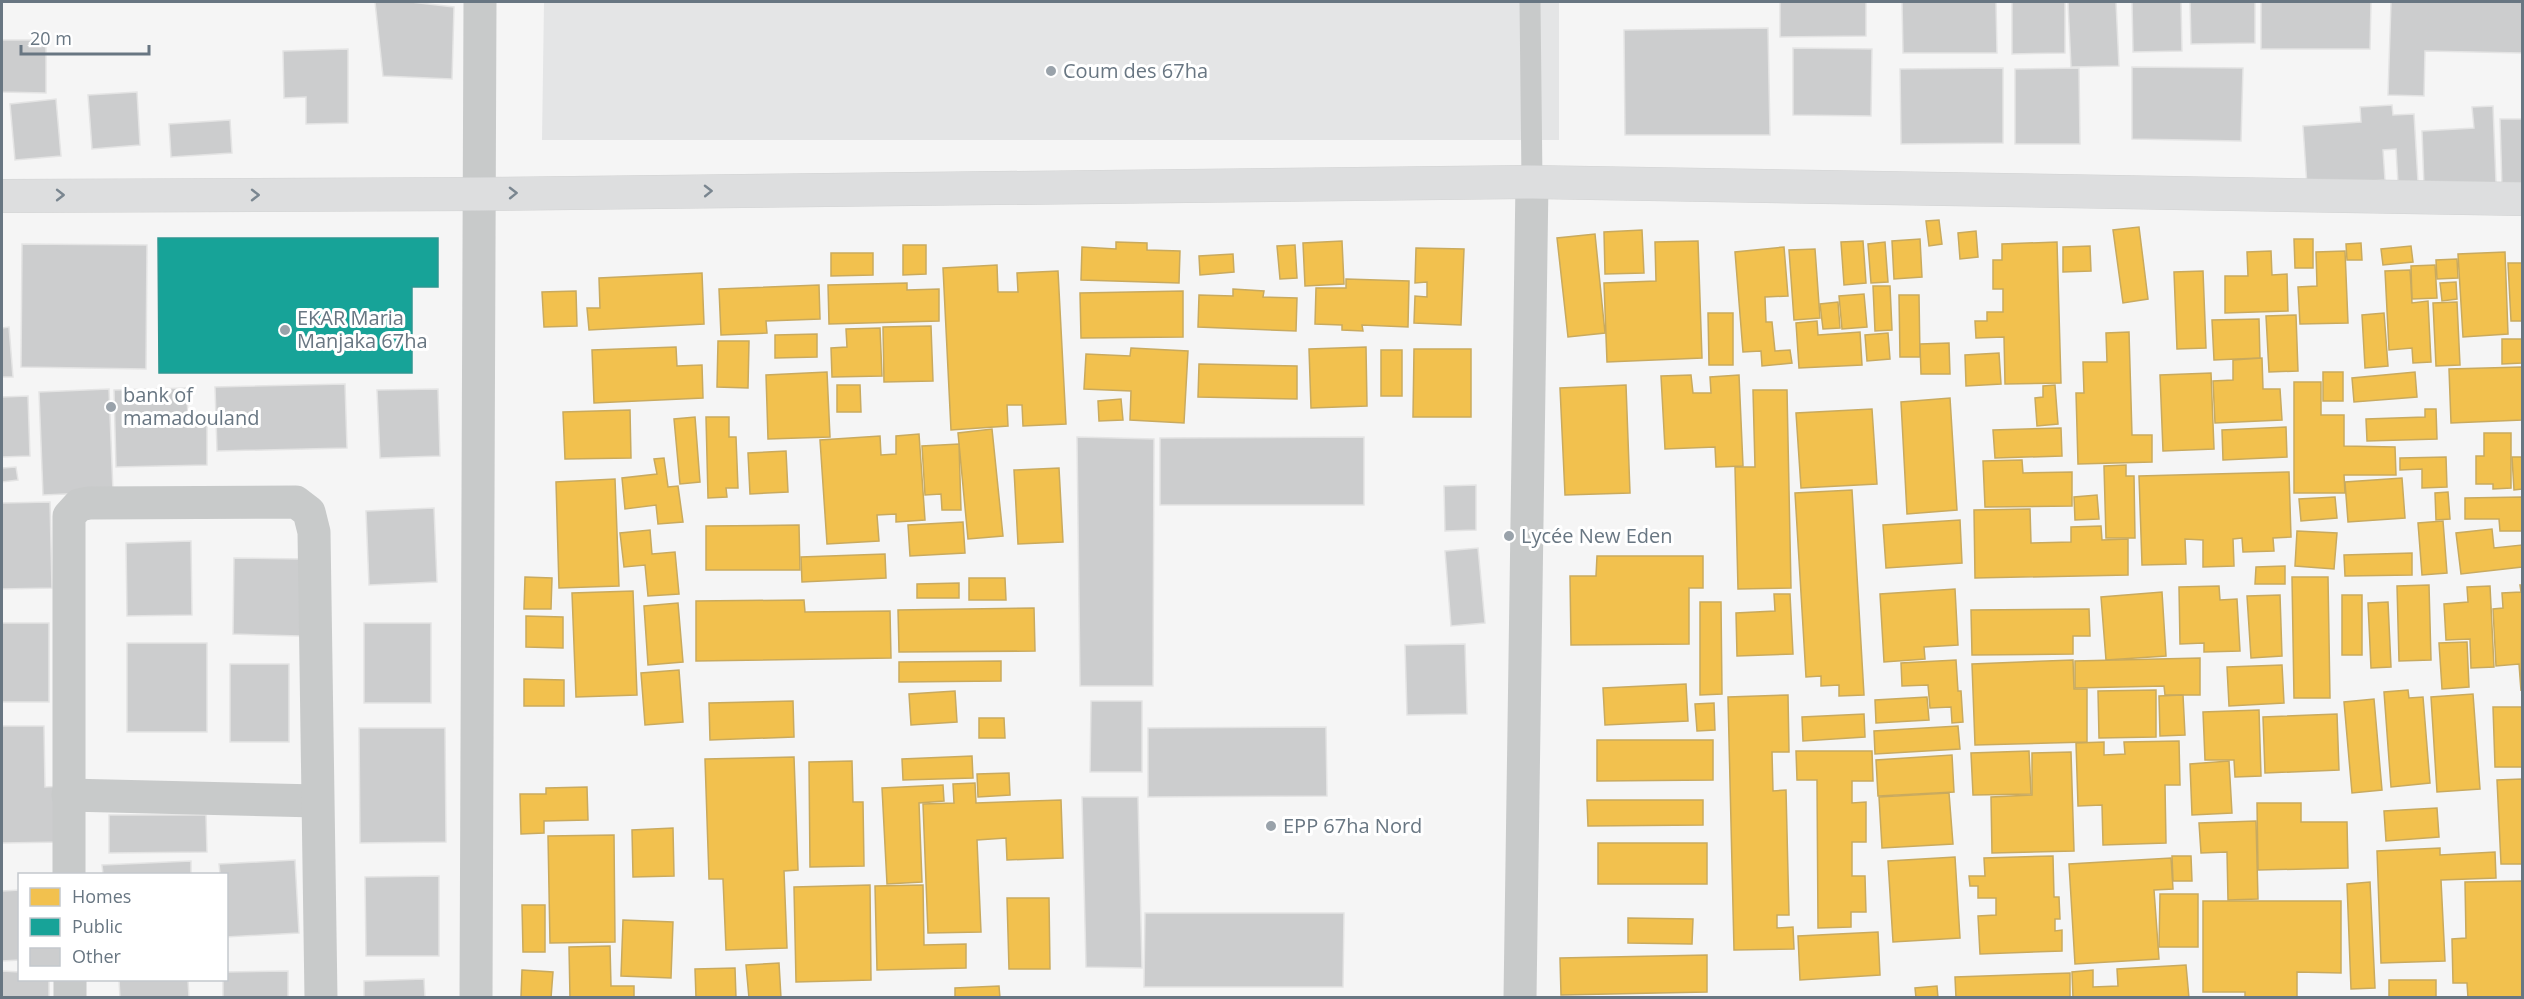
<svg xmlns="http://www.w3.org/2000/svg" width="2524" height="999" font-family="'Open Sans',sans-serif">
	<rect width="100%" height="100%" fill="#f5f5f5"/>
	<path fill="#e4e5e6" d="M544,2H1559V140H542Z"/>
	<g fill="#f2c14e" stroke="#c9aa5e" stroke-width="1.5">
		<path d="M1939,220L1942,244L1929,246L1926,221Z"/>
		<path d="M2139,227L2148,299L2123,303L2113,230Z"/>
		<path d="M1642,230L1644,273L1605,274L1604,232Z"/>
		<path d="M1976,231L1978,257L1960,259L1958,233Z"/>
		<path d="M1595,234L1605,333L1568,337L1557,238Z"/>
		<path d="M1920,239L1922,277L1894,279L1892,241Z"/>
		<path d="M2294,239H2313V268H2295Z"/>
		<path d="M1342,241L1344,284L1305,286L1303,243Z"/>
		<path d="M1698,241L1702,358L1607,362L1604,283L1656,281L1655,242Z"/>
		<path d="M1863,241L1866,283L1844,285L1841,242Z"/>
		<path d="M1116,242L1147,243V250L1180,251L1179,283L1081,280L1082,247L1116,249Z"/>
		<path d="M1885,242L1888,282L1871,283L1868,244Z"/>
		<path d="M2057,242L2061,383L2005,384L2004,337L1976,338L1975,321H1987V312H2003V289H1993V260H2002V244Z"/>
		<path d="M2361,243L2362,260H2347L2346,244Z"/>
		<path d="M903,245H926V274L903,275Z"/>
		<path d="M1295,245L1297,278L1280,279L1277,246Z"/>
		<path d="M2090,246L2091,271L2063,272V247Z"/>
		<path d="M2411,246L2413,262L2383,265L2381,249Z"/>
		<path d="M1784,247L1788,296L1765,297L1766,322H1772L1775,351L1790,350L1792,363L1762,366L1761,351L1743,352L1735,252Z"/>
		<path d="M1416,248L1464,249L1461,325L1414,323L1415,296L1427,297V282L1415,283Z"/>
		<path d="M1815,249L1820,318L1794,320L1789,250Z"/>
		<path d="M2271,251L2272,275L2287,274L2288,311L2225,313V276H2248L2247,252Z"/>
		<path d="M2345,251L2348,323L2300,324L2298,287L2317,286L2316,252Z"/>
		<path d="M2505,252L2508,334L2463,337L2458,254Z"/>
		<path d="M831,253H873V275L831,276Z"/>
		<path d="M1233,254L1234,272L1200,275L1199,256Z"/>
		<path d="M2457,259L2458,278L2437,279L2436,260Z"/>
		<path d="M2508,263H2522V321H2511Z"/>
		<path d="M997,265L998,292H1018L1017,273L1058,271L1066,424L1023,426L1022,405H1007L1008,426L951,430L943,268Z"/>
		<path d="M2435,265L2437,298L2412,299L2411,266Z"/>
		<path d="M2410,270L2412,303L2428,301L2431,362L2413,363L2412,348L2389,350L2385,271Z"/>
		<path d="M2203,271L2206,348L2177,349L2174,272Z"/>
		<path d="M702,273L704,324L589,330L587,308H600L599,278Z"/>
		<path d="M1346,279L1409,281L1408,327L1362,325L1363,331L1342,330V325L1315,324L1316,288H1346Z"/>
		<path d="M2456,282L2457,299L2442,301L2440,283Z"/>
		<path d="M907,283V290L939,289V321L829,324L828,285Z"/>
		<path d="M819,285L820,319L766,321L767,333L721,335L719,289Z"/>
		<path d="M1873,286H1890L1892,330L1875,331Z"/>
		<path d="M1233,289L1264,291L1263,297L1297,298L1296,331L1198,327L1199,295L1233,296Z"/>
		<path d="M576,291L577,326L544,327L542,292Z"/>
		<path d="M1183,291V337L1081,338L1080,293Z"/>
		<path d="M1864,294L1867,327L1842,329L1839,296Z"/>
		<path d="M1899,295H1919L1920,357H1900Z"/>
		<path d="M1838,302L1840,328L1823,329L1820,304Z"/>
		<path d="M2457,302L2460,365L2436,366L2433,303Z"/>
		<path d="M1708,313H1733V365H1709Z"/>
		<path d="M2384,313L2388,366L2365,368L2362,315Z"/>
		<path d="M2296,315L2298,371L2269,372L2266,316Z"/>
		<path d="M2259,319L2260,358L2214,360L2212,320Z"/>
		<path d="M1817,321L1818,335L1860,332L1862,365L1799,368L1796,323Z"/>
		<path d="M931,326L933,381L884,382L883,327Z"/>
		<path d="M880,328L882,376L832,377L831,348L847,347L846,329Z"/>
		<path d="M2129,332L2132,435H2152V462L2078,464L2076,393H2084L2083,362H2107L2106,333Z"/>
		<path d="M1888,333L1890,359L1867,361L1865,335Z"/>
		<path d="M817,334V357L775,358V335Z"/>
		<path d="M2502,339H2522V363L2502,364Z"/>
		<path d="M718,341H749L748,388L717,387Z"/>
		<path d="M1949,343L1950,374H1921L1920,344Z"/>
		<path d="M676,347L677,366L702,365L703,398L594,403L592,350Z"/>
		<path d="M1366,347L1367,406L1311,408L1309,349Z"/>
		<path d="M1131,348L1188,351L1184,423L1130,420L1131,391L1084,389L1086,354L1130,356Z"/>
		<path d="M1414,349H1471V417H1413Z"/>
		<rect x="1381" y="350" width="21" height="46"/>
		<path d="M1999,353L2001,384L1966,386L1965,355Z"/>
		<path d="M2262,358L2263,389H2280L2282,420L2215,423L2213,381L2233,380V360Z"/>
		<path d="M1199,364L1297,366V399L1198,397Z"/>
		<path d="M2522,367V420L2451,423L2449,369Z"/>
		<path d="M827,372L830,437L768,439L766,375Z"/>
		<rect x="2323" y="372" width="20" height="29"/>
		<path d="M2415,372L2417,397L2354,402L2352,378Z"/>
		<path d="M2211,373L2214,449L2163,451L2160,375Z"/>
		<path d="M1691,375L1693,393H1711L1710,377L1739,375L1743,466L1716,467L1715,447L1665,449L1661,376Z"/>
		<path d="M2294,382H2321V415H2344V446L2395,447L2396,475H2344L2345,493H2294Z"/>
		<path d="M837,385H860L861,412H837Z"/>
		<path d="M1626,385L1630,493L1565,495L1560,388Z"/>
		<path d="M2055,385L2058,424L2037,426L2035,398L2043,397V386Z"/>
		<path d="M1753,390H1787L1791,588L1738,589L1735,467H1755Z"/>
		<path d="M1950,398L1957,510L1907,514L1901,402Z"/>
		<path d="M1121,399L1123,420L1099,421L1098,401Z"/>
		<path d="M1872,409L1877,484L1801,488L1796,413Z"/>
		<path d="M2425,409H2436L2437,439L2367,441L2366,419L2425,417Z"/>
		<path d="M630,410L631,458L565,459L563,412Z"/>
		<path d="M695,417L700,482L680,484L674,419Z"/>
		<path d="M706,417H729V437H736L738,488H726L727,497L708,498Z"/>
		<path d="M2286,427L2287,457L2223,460L2222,430Z"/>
		<path d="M2061,428L2062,456L1995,458L1993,430Z"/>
		<path d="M992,429L1003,536L968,539L958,433Z"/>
		<path d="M2484,433H2511V488L2493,489V484H2476V456H2484Z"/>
		<path d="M919,434L925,520L896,522V514L877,515L879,541L827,544L820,440L880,436L881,455L896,454V436Z"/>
		<path d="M959,444L961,510H942L941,494L925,495L922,446Z"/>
		<path d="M786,451L788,492L750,494L748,453Z"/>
		<path d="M2446,457L2447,487L2422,488V469L2400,470V458Z"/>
		<path d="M2512,457H2522V489L2514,490Z"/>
		<path d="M664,458L668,487L678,486L683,522L658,524L656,505L625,509L622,478L657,474L654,459Z"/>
		<path d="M2022,460L2023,473L2072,472V506L1985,507L1983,461Z"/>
		<path d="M2126,465V476H2134L2135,538H2106L2104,466Z"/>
		<path d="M1059,468L1063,542L1018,544L1014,470Z"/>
		<path d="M2289,472L2291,537L2273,538L2274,551L2243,552L2242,538L2233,539L2234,566L2203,567V540L2185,539L2186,564L2142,565L2139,476Z"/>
		<path d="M2402,478L2405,518L2348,522L2345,482Z"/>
		<path d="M615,479L619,586L559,588L556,482Z"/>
		<path d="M1852,490L1864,695L1839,696V685L1821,686V676L1806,677L1795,493Z"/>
		<path d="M2448,492L2450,519L2436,520L2435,493Z"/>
		<path d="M2097,495L2099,519L2075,520L2074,497Z"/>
		<path d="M2335,497L2337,518L2301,521L2299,499Z"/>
		<path d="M2522,497V531H2500L2499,519H2465V498Z"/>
		<path d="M2030,509L2031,543L2071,542V527L2101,526L2102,540L2128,539V575L1975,578L1974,510Z"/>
		<path d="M1960,520L1962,563L1886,568L1883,525Z"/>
		<path d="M2443,521L2447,573L2422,575L2418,523Z"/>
		<path d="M963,522L965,553L910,556L908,525Z"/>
		<path d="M799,525L800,570H706V526Z"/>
		<path d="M2492,529L2494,548L2522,545V567L2461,574L2456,533Z"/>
		<path d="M650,530L652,554L675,552L679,594L648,596L645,565L624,567L620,533Z"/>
		<path d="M2297,531L2337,533L2334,569L2295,566Z"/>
		<path d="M2412,553V575L2345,576L2344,555Z"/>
		<path d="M885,554L886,578L802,582L801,557Z"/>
		<path d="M1597,556H1703V588H1689V644L1571,645L1570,576H1596Z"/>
		<path d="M2285,566V584H2255L2256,567Z"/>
		<path d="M525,577L552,578L551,609H524Z"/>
		<path d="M2292,577H2328L2330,698H2294Z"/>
		<path d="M969,578H1005L1006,600H969Z"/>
		<path d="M959,583V598H917V584Z"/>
		<path d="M2429,585L2431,660L2399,661L2397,586Z"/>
		<path d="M2520,585H2522L2521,691L2519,664L2496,666L2493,609L2503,608L2502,593L2521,592Z"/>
		<path d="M2219,586L2220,600L2237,599L2240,651L2204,652V643L2180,644L2179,587Z"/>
		<path d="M2490,586L2494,667L2471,668L2470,639L2446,640L2444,604L2468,602L2467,587Z"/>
		<path d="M1955,589L1958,645L1924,647L1925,659L1884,662L1880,594Z"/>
		<path d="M633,591L637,695L576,697L572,593Z"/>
		<path d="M2162,592L2166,656L2106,660L2101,597Z"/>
		<path d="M1774,594H1790L1793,654L1737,656L1736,613L1775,611Z"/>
		<path d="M2280,595L2282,656L2251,658L2247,596Z"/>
		<rect x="2342" y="595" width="20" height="60"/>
		<path d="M804,600L805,612L890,611L891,658L696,661V601Z"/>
		<path d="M1700,602H1721L1722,694L1700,695Z"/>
		<path d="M2388,602L2391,667L2371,668L2368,603Z"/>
		<path d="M678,603L683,662L648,665L644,606Z"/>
		<path d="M1034,608L1035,651L899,652L898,610Z"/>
		<path d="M2089,609L2090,636H2073V654L1972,655L1971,610Z"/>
		<path d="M526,616L563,617V648L526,647Z"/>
		<path d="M2467,642L2469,687L2442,689L2439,643Z"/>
		<path d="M2200,658V695H2165L2164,686L2075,688V661Z"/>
		<path d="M1956,660L1958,691H1961L1963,722L1952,723L1951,707L1930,708L1928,685L1902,686L1901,663Z"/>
		<path d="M2073,660L2074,689H2087V742L1975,745L1972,664Z"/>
		<path d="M1001,661V681L899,682V662Z"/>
		<path d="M2282,665L2284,703L2229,706L2227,667Z"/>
		<path d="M679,670L683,722L645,725L641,673Z"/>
		<path d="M524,679L564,680V706H524Z"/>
		<path d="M1686,684L1688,721L1605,725L1603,688Z"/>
		<path d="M2156,690V737L2099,738L2098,691Z"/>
		<path d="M2408,690L2409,698L2423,697L2430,783L2391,787L2384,692Z"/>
		<path d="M955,691L957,722L911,725L909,694Z"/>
		<path d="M2473,694L2480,789L2437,792L2431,697Z"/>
		<path d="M1788,695L1789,752H1772L1773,791L1786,790L1789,915H1777V928L1793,927L1794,949L1734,950L1728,697Z"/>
		<path d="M2183,695L2185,735L2160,736L2159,696Z"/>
		<path d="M1927,697L1929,720L1876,723L1875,700Z"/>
		<path d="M2374,699L2382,790L2352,793L2344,702Z"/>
		<path d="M793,701L794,737L710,740L709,703Z"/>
		<path d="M1714,703L1715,730L1697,731L1695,704Z"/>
		<path d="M2493,707H2522V767H2495Z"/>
		<path d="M2259,710L2261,776L2235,777L2234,760H2205L2203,712Z"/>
		<path d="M1864,714L1865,737L1803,741L1802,717Z"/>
		<path d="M2337,714L2339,770L2265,773L2263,717Z"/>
		<path d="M979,718H1004L1005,738H979Z"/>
		<path d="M1958,726L1960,749L1875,754L1874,731Z"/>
		<path d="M1597,740H1713V780L1597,781Z"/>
		<path d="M2179,741L2180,785H2165L2166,843L2103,845L2102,805L2078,806L2076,743L2104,742V755L2125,754L2124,742Z"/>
		<path d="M1796,751H1872L1873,781H1852V803L1866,802V842H1852V876H1865L1866,912H1851V927L1818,928L1817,780H1797Z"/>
		<path d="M2029,751L2031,794L1973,795L1971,753Z"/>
		<path d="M2071,752L2074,851L1992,853L1991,797L2032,795V753Z"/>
		<path d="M1952,755L1954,792L1878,796L1876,760Z"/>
		<path d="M972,756L973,778L903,780L902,759Z"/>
		<path d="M794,757L798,870L784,871L787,948L726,950L723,879H709L705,759Z"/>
		<path d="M852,761L853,802H863L864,866L810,867L809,762Z"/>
		<path d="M2229,761L2232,813L2192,815L2190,764Z"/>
		<path d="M1009,773L1010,795L978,797L977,774Z"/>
		<path d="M2522,779V864H2501L2497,780Z"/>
		<path d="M975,783L976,803L1061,800L1063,858L1007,860L1006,838L977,840L981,932L928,933L923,804L954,803L953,784Z"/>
		<path d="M943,785L944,801L919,803L922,882L887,884L882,788Z"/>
		<path d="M587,787L588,820L544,821V833L521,834L520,794H546V788Z"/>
		<path d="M1949,793L1953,844L1882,848L1879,797Z"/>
		<path d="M1587,800H1703V825L1588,826Z"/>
		<path d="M2257,803H2301V822H2347L2348,868L2258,870Z"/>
		<path d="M2437,808L2439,837L2386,841L2384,811Z"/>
		<path d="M2256,821L2258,899L2228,900L2227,852L2201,853L2199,823Z"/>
		<path d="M673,828L674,876L633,877L632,830Z"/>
		<path d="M614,835L615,942L550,943L548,836Z"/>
		<rect x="1598" y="843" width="109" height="41"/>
		<path d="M2440,848V855L2495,852L2496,878L2441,880L2445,961L2381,963L2377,851Z"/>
		<path d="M2053,856L2054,897H2059L2060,919H2055V931L2062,930V951L1980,954L1978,916L1996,915V898H1978V886H1970L1969,876H1985L1984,858Z"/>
		<path d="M2172,856H2191L2192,881H2173Z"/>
		<path d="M1955,857L1960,938L1893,942L1888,861Z"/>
		<path d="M2171,858L2173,889L2154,890L2159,959L2075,964L2069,864Z"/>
		<path d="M2522,881V998H2468L2467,983H2453L2452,939L2466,938L2465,882Z"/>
		<path d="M2370,882L2375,988L2351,989L2347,884Z"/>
		<path d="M870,885L871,980L796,982L794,887Z"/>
		<path d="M923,885L924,945L966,944V968L877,970L875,886Z"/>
		<path d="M2160,894H2198V947H2159Z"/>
		<path d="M1007,898H1049L1050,969H1009Z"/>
		<path d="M2203,901H2341V973L2297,972V998H2245V992H2203Z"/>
		<path d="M522,905H545V952H523Z"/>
		<path d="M1628,918L1693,919L1692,944L1628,943Z"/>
		<path d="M623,920L673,922L671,978L621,976Z"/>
		<path d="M1878,932L1880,975L1800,980L1798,936Z"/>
		<path d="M610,946L611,986H634V998H570L569,947Z"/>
		<path d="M1707,955V992L1561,995L1560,958Z"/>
		<path d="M779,963L781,998H749L746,965Z"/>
		<path d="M2186,965L2189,998H2073L2072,972L2093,970V987L2118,986L2117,969Z"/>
		<path d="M735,968L736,998H696L695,969Z"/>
		<path d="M522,970L553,972L551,998L521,997Z"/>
		<path d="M2070,973V998H1956L1955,977Z"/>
		<rect x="2389" y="980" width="47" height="18"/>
		<path d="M999,986L1000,998H955V988Z"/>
		<path d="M1937,986L1938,998H1916L1915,988Z"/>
	</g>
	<path fill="#17a398" stroke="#2f9691" stroke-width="1.5" d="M158,238H438V287H412V373H159Z"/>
	<g fill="#cccdce" stroke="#e4e4e4" stroke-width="1.5">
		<path d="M375,2H411L454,7L452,79L383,76Z"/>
		<path d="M1780,2H1866V36L1780,37Z"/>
		<path d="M1902,2H1996L1997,53H1903Z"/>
		<path d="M2012,2H2065V53L2012,54Z"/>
		<path d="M2068,2H2116L2119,66L2071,67Z"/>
		<path d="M2132,2H2181L2182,51L2133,52Z"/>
		<path d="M2190,2H2255V43L2191,44Z"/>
		<path d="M2261,2H2371L2370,49H2261Z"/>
		<path d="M2391,2H2522V53L2425,51L2424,96L2388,95Z"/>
		<path d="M1768,28L1770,135H1625L1624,30Z"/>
		<path d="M2,40H46V93L2,92Z"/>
		<path d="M1793,48L1872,49L1871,116L1793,115Z"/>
		<path d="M348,49V123L306,124V97L284,98L283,51Z"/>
		<path d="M2132,67L2243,68L2241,141L2132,139Z"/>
		<path d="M2003,68V143L1901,144L1900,69Z"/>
		<path d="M2079,68L2080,144H2015V69Z"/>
		<path d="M137,92L140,145L92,149L88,95Z"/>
		<path d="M56,99L61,156L15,160L10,104Z"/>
		<path d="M2392,105L2393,115L2414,114L2418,182L2398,183L2396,149L2383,150L2385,180L2307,186L2303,126L2361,122L2360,107Z"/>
		<path d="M2493,106L2496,183L2424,186L2422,131L2474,128L2472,107Z"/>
		<path d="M2500,119H2522V189L2502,190Z"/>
		<path d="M230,120L232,153L171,157L169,124Z"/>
		<path d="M22,244L147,245L146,369L21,367Z"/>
		<path d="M9,327L13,377H2V328Z"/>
		<path d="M345,384L347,448L217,451L215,387Z"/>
		<path d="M187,388L188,424H207V465L116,467L114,390Z"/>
		<path d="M109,389L113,492L43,495L39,392Z"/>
		<path d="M438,389L440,456L380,458L377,390Z"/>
		<path d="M28,396L30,456L2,457V397Z"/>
		<path d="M1077,437L1154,439L1153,686H1080Z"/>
		<path d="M1364,437V505H1160V438Z"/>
		<path d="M16,467L18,480L2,482V468Z"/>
		<path d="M1476,485V530L1445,531L1444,486Z"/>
		<path d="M50,502L52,588L2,589V503Z"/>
		<path d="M434,508L437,582L369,585L366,511Z"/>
		<path d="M191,541L192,615L127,616L126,543Z"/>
		<path d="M1478,548L1485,623L1451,626L1445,551Z"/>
		<path d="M234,558L302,559L300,636L233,634Z"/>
		<rect x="2" y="623" width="47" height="79"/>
		<rect x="364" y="623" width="67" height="80"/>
		<rect x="127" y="643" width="80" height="89"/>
		<path d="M1465,644L1467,714L1407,715L1405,645Z"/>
		<rect x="230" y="664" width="59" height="78"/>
		<path d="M1091,701H1142V772H1090Z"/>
		<path d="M2,726H44L45,787L63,786L64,842L2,843Z"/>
		<path d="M1326,727L1327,796L1148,797V728Z"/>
		<path d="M359,728H445L446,842L360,843Z"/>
		<path d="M1082,797H1138L1142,968L1086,967Z"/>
		<path d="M109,815H206L207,852L109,853Z"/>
		<path d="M295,860L299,933L226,937V874H220L219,864Z"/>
		<path d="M191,861V874H103L102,865Z"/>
		<path d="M439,876V956H366L365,877Z"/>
		<path d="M20,890V960L2,961V891Z"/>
		<path d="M1145,913H1344L1343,987H1144Z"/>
		<path d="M2,971L20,972V980H49V998H2Z"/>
		<path d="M288,971V998H223V980H226V972Z"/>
		<path d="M424,979L425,998H364V981Z"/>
		<path d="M119,980H188L189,998H120Z"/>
	</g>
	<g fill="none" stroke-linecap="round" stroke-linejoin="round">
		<defs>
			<path id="secondary" d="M2,196L479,194L1532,182L2522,199"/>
		</defs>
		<use href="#secondary" stroke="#d2d3d3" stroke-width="34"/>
		<path stroke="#c8caca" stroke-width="21" d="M1530,2L1532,182"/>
		<g stroke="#c8caca" stroke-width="33">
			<path d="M68,795L317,801"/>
			<path d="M69,874V516L79,505L89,503L296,502L309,512L314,532L321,998"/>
			<path d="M70,980V998"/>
			<path d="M476,998L480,2"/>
			<path d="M1520,998L1532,182"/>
		</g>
		<use href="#secondary" stroke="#dddedf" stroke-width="33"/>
	</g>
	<defs><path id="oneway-chevron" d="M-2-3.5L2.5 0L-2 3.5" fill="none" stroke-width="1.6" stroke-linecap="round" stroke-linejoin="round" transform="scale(1.5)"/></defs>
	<g stroke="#7a8690">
		<use href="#oneway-chevron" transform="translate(708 191) rotate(-1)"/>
		<use href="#oneway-chevron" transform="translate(513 193) rotate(-1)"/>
		<use href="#oneway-chevron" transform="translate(60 195)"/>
		<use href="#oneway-chevron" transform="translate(255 195)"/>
	</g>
	<g fill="#99a2aa" stroke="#fff" stroke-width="2">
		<circle cx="1051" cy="71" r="6"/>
		<circle cx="285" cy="330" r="6"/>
		<circle cx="111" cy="407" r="6"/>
		<circle cx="1509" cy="536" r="6"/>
		<circle cx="1271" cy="826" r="6"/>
	</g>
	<g text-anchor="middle" stroke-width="6" stroke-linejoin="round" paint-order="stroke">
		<g font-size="20" fill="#687682" stroke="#fff" text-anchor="start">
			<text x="1063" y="78">Coum des 67ha</text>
			<text x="297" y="325">EKAR Maria<tspan x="297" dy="23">Manjaka 67ha</tspan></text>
			<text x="123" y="402">bank of<tspan x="123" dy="23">mamadouland</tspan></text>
			<text x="1521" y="543">Lycée New Eden</text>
			<text x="1283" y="833">EPP 67ha Nord</text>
		</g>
	</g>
	<rect width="2524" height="999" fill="none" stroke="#687682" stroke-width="6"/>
	<rect x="18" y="873" width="210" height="108" fill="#ffffff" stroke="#c3c8cd" stroke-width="1.5"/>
	<rect x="30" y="888" width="30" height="18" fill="#f2c14e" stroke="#c3c8cd" stroke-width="1.5"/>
	<text x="72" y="903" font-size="18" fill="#687682">Homes</text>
	<rect x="30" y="918" width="30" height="18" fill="#17a398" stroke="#c3c8cd" stroke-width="1.5"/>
	<text x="72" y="933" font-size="18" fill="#687682">Public</text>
	<rect x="30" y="948" width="30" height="18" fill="#cccdce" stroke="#c3c8cd" stroke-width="1.5"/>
	<text x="72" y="963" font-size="18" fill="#687682">Other</text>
	<path d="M21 45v9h128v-9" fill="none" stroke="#687682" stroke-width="3"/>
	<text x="30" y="45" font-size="18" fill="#687682" stroke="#ffffff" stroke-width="4.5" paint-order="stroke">20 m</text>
</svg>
